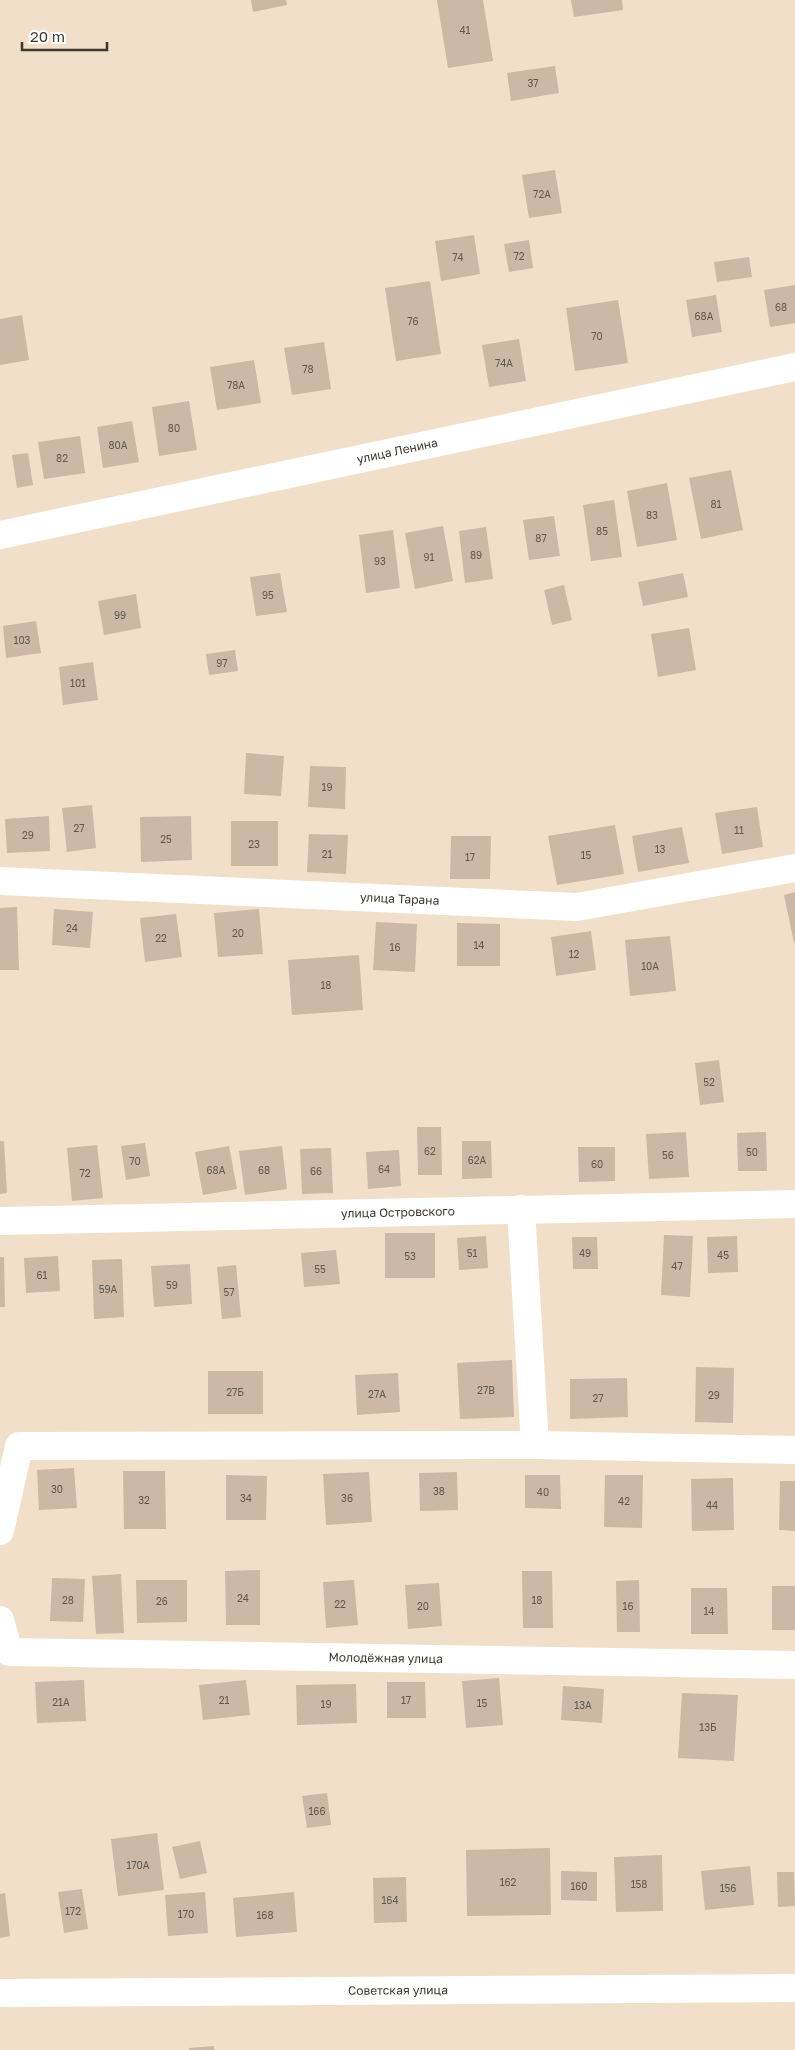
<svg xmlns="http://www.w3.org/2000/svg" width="795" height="2050" font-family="'Golos Text',sans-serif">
	<rect width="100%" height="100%" fill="#f1dfc9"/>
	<g fill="#cbb9a5">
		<path d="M251,0H286L287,5L253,12Z"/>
		<path d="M437,0H483L493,61L448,68Z"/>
		<path d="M571,0H622L623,10L574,17Z"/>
		<path d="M555,66L559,93L511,101L507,73Z"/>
		<path d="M555,170L562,213L529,218L522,175Z"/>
		<path d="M474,235L480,274L441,281L435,241Z"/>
		<path d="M529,240L533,268L509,272L504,244Z"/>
		<path d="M749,257L752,277L717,282L714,262Z"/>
		<path d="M430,281L441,354L396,361L385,288Z"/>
		<path d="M795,285V323L770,327L764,290Z"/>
		<path d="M716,295L722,332L692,337L686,300Z"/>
		<path d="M618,300L628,363L575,371L566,308Z"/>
		<path d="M22,315L29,360L0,365V319Z"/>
		<path d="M519,339L526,381L489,387L482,345Z"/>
		<path d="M324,342L331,389L292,395L284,348Z"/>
		<path d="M254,360L261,403L217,410L210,367Z"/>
		<path d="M189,401L197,450L159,456L152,407Z"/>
		<path d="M132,421L139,462L103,468L97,427Z"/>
		<path d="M80,436L85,473L44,479L38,442Z"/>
		<path d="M28,453L33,485L17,488L12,455Z"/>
		<path d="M731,470L743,530L701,539L689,478Z"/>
		<path d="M667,483L677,540L637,547L627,491Z"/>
		<path d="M614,500L622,557L591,561L583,505Z"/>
		<path d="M554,516L560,556L529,560L523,520Z"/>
		<path d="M443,526L453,581L415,589L405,533Z"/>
		<path d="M486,527L493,579L465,583L459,531Z"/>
		<path d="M393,530L400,588L366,593L359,535Z"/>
		<path d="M280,573L287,612L256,616L250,577Z"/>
		<path d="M683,573L688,597L643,606L638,582Z"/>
		<path d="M564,585L572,620L552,625L544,590Z"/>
		<path d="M136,594L141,628L104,635L98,601Z"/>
		<path d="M36,621L41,653L6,658L3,626Z"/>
		<path d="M689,628L696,670L658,677L651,634Z"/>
		<path d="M235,650L238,671L209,675L206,654Z"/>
		<path d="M93,662L98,700L63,705L59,667Z"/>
		<path d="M246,753L284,756L281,796L244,794Z"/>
		<path d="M310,766L346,767L345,809L308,807Z"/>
		<path d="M92,805L96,848L67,852L62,808Z"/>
		<path d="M757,807L763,847L722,854L715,813Z"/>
		<path d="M49,816L50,851L7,853L5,819Z"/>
		<path d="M191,816L192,860L141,862L140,817Z"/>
		<rect x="231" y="821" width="47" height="45"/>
		<path d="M615,825L624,874L557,885L548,836Z"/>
		<path d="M682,827L689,863L638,872L632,836Z"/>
		<path d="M309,834L348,835L346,874L307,872Z"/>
		<path d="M451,836H491L490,879H450Z"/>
		<path d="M795,892V942L794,943L784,895Z"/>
		<path d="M17,907L19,970H0V908Z"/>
		<path d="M54,909L93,912L90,948L52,945Z"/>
		<path d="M259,909L263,954L218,957L214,913Z"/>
		<path d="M176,914L182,957L145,962L140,918Z"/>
		<path d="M376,922L417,924L415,972L373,970Z"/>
		<path d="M457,923L500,924V966H457Z"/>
		<path d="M591,931L596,970L556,976L551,937Z"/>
		<path d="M670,936L676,991L630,996L625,940Z"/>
		<path d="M359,955L363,1010L292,1015L288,960Z"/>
		<path d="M719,1060L724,1102L700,1105L695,1063Z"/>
		<path d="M417,1127H441L442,1175H418Z"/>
		<path d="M686,1132L689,1177L649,1179L646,1134Z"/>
		<path d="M766,1132L767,1171H738L737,1133Z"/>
		<path d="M0,1141H4L7,1193L0,1194Z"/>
		<path d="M462,1141H491L492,1178L462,1179Z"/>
		<path d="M145,1143L150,1176L126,1180L121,1146Z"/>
		<path d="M97,1145L103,1198L72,1201L67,1148Z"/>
		<path d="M229,1146L237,1189L203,1195L195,1152Z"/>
		<path d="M282,1146L287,1189L245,1195L239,1151Z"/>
		<path d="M578,1147H615V1181L579,1182Z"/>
		<path d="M331,1148L333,1193L302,1194L300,1149Z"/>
		<path d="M399,1150L401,1186L368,1189L366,1152Z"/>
		<rect x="385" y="1233" width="50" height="45"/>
		<path d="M664,1235L693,1236L690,1297L661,1295Z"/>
		<path d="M486,1236L488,1268L459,1270L457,1238Z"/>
		<path d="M737,1236L738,1272L708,1273L707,1237Z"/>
		<path d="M572,1237H597L598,1269H573Z"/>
		<path d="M336,1250L340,1284L304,1287L301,1253Z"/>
		<path d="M58,1256L60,1291L26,1293L24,1258Z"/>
		<path d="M0,1257H4L5,1307H0Z"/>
		<path d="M122,1259L124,1317L94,1319L92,1260Z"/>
		<path d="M190,1264L192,1304L154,1307L151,1266Z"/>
		<path d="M236,1265L241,1317L222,1319L217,1267Z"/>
		<path d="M512,1360L514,1417L460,1419L457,1363Z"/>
		<path d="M696,1367L734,1368L733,1423L695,1422Z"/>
		<rect x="208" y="1371" width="55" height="43"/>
		<path d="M398,1373L400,1412L357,1415L355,1375Z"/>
		<path d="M627,1378L628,1417L570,1419V1379Z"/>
		<path d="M74,1468L77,1508L39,1510L37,1470Z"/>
		<path d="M123,1471H165L166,1529H124Z"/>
		<path d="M369,1472L372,1522L326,1525L323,1474Z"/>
		<path d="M457,1472L458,1510L420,1511L419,1473Z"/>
		<path d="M226,1475L267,1476L266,1520H226Z"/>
		<path d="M525,1475H560L561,1509L525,1508Z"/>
		<path d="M605,1475H643L642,1528L604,1527Z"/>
		<path d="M733,1478L734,1530L692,1531L691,1479Z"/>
		<path d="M780,1481H795V1531L779,1530Z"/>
		<path d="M260,1570V1625H226L225,1571Z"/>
		<path d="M522,1571H552L553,1628H523Z"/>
		<path d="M121,1574L124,1633L96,1634L92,1576Z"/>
		<path d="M52,1578L85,1579L83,1622L50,1621Z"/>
		<path d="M136,1580H187V1622L137,1623Z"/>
		<path d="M354,1580L358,1625L326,1628L323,1582Z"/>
		<path d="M639,1580L640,1632H617L616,1581Z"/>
		<path d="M439,1583L442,1626L408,1629L405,1585Z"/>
		<rect x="772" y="1586" width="23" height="44"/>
		<path d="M691,1588H727L728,1634H691Z"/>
		<path d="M499,1678L503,1725L466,1728L462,1681Z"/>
		<path d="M84,1680L86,1721L37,1723L35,1682Z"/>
		<path d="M246,1680L250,1715L203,1720L199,1685Z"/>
		<path d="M387,1682H425L426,1718H387Z"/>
		<path d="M356,1684L357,1723L297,1725L296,1685Z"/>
		<path d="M563,1686L604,1689L602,1723L561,1720Z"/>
		<path d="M682,1693L738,1695L734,1761L678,1758Z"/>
		<path d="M327,1793L331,1825L307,1828L302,1796Z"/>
		<path d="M157,1833L164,1890L118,1896L111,1839Z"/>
		<path d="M200,1841L207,1873L180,1879L172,1847Z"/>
		<path d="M550,1848L551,1915L467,1916L466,1850Z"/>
		<path d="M662,1855L663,1911L616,1912L614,1857Z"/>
		<path d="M750,1866L754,1905L705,1910L701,1871Z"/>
		<path d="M561,1871L597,1872V1901L561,1900Z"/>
		<path d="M777,1872H794L795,1906L778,1907Z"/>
		<path d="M406,1877L407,1922L374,1923L373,1878Z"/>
		<path d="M82,1889L88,1929L64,1933L58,1892Z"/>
		<path d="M205,1892L208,1933L168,1936L165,1895Z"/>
		<path d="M294,1892L297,1932L236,1937L233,1898Z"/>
		<path d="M5,1893L10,1936L0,1938V1894Z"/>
		<path d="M214,2046V2050H189V2048Z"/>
	</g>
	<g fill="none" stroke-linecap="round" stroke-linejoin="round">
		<g stroke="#fff" stroke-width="28">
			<path id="s1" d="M0,535L795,367"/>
			<path id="s2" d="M0,881L577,907L795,868"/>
			<path d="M521,1209L535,1445"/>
			<path id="s3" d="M0,1221L795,1204"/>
			<path d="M0,1531L19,1446L535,1445L795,1450"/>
			<path id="s4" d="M0,1620L9,1652L795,1665"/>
		</g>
		<path stroke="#fff" stroke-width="28" id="s5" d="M0,1993L795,1988"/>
	</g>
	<g text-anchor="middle" stroke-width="5" stroke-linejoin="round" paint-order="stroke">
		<g font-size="10" fill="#61584c">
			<text x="465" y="34">41</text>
			<text x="533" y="87">37</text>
			<text x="542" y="198">72А</text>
			<text x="519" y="260">72</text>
			<text x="458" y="261">74</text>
			<text x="781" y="311">68</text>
			<text x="704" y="320">68А</text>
			<text x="413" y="325">76</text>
			<text x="597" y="340">70</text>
			<text x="504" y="367">74А</text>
			<text x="308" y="373">78</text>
			<text x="236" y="389">78А</text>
			<text x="174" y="432">80</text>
			<text x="118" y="449">80А</text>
			<text x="62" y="462">82</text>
			<text x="716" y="508">81</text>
			<text x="652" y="519">83</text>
			<text x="602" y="535">85</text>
			<text x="541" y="542">87</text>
			<text x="476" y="559">89</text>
			<text x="429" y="561">91</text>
			<text x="380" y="565">93</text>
			<text x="268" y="599">95</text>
			<text x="120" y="619">99</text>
			<text x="22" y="644">103</text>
			<text x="222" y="667">97</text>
			<text x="78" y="687">101</text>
			<text x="327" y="791">19</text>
			<text x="79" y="832">27</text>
			<text x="739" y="834">11</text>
			<text x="28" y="839">29</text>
			<text x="166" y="843">25</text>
			<text x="254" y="848">23</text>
			<text x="660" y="853">13</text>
			<text x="327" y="858">21</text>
			<text x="586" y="859">15</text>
			<text x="470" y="861">17</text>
			<text x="72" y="932">24</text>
			<text x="238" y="937">20</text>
			<text x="161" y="942">22</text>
			<text x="479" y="949">14</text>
			<text x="395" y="951">16</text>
			<text x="574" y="958">12</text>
			<text x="650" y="970">10А</text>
			<text x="326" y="989">18</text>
			<text x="709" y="1086">52</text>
			<text x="430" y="1155">62</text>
			<text x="752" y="1156">50</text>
			<text x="668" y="1159">56</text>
			<text x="477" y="1164">62А</text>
			<text x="135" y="1165">70</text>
			<text x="597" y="1168">60</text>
			<text x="384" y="1173">64</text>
			<text x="216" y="1174">68А</text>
			<text x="264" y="1174">68</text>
			<text x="316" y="1175">66</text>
			<text x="85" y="1177">72</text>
			<text x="472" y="1257">51</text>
			<text x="585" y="1257">49</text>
			<text x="723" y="1259">45</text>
			<text x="410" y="1260">53</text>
			<text x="677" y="1270">47</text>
			<text x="320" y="1273">55</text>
			<text x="42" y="1279">61</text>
			<text x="172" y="1289">59</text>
			<text x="108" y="1293">59А</text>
			<text x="229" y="1296">57</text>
			<text x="486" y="1394">27В</text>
			<text x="235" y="1396">27Б</text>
			<text x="377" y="1398">27А</text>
			<text x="714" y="1399">29</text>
			<text x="598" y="1402">27</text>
			<text x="57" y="1493">30</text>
			<text x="439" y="1495">38</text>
			<text x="543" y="1496">40</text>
			<text x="246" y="1502">34</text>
			<text x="347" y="1502">36</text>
			<text x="144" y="1504">32</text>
			<text x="624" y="1505">42</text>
			<text x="712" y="1509">44</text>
			<text x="243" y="1602">24</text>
			<text x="68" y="1604">28</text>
			<text x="537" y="1604">18</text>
			<text x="162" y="1605">26</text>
			<text x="340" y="1608">22</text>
			<text x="423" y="1610">20</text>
			<text x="628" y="1610">16</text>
			<text x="709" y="1615">14</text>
			<text x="224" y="1704">21</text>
			<text x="406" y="1704">17</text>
			<text x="61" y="1706">21А</text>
			<text x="482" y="1707">15</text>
			<text x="326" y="1708">19</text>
			<text x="583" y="1709">13А</text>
			<text x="708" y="1731">13Б</text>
			<text x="317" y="1815">166</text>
			<text x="138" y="1869">170А</text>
			<text x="508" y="1886">162</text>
			<text x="639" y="1888">158</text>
			<text x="579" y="1890">160</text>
			<text x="728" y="1892">156</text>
			<text x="390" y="1904">164</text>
			<text x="73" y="1915">172</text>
			<text x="186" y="1918">170</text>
			<text x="265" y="1919">168</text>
		</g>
		<g font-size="12" fill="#3e372e" stroke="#fff">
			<text dy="4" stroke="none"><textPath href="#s1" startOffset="406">улица Ленина</textPath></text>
			<text dy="4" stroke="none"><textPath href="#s2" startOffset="400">улица Тарана</textPath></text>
			<text dy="4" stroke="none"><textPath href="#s3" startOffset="398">улица Островского</textPath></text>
			<text dy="4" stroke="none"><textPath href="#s4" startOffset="410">Молодёжная улица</textPath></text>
			<text dy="4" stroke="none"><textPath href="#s5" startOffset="398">Советская улица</textPath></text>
		</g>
	</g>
	<path d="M22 42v8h85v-8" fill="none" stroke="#3e372e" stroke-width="2.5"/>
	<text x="30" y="42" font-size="15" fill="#3e372e" stroke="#ffffff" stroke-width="4" paint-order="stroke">20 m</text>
</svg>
